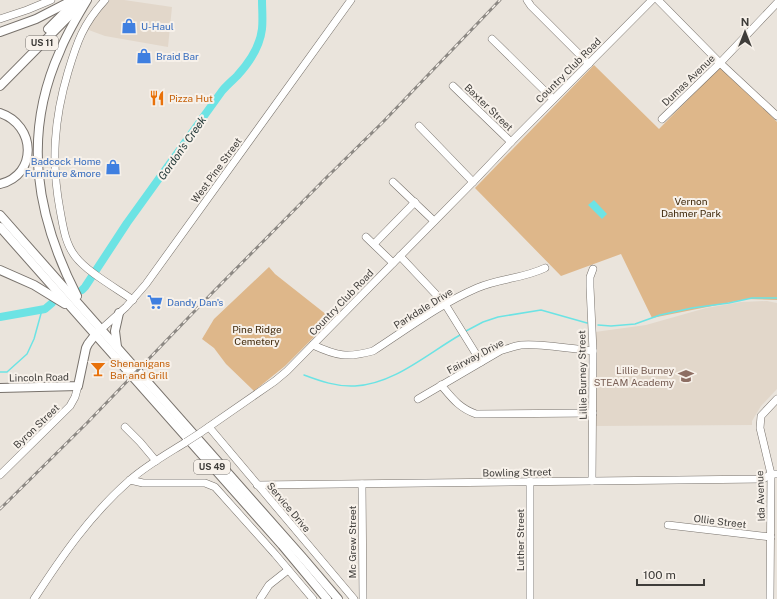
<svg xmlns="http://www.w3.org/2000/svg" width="777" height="599" font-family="'Public Sans',sans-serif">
	<rect width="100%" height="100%" fill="#eae4dc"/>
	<g fill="#e2d7ca">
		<path d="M108,0H124L172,7L168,47L105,36L86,29Z"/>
		<path d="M767,301L777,303V389L761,406L752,421V425L596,426L595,332L646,325L706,308L741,302Z"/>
	</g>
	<g fill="#deb78a">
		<path d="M594,65L659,129L722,65L777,122V300L747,299L652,318L621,254L561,276L475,188Z"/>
		<path d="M269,267L275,274L332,319L285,366L254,391L226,364L214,348L202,339L214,319Z"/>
	</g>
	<path fill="#6ce3e4" d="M594,200L607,214L602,219L588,205Z"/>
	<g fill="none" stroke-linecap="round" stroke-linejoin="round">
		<g stroke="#6ce3e4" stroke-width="1.5">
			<path d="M598,325L611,326L635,324L660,315L692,308L729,303L752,298H777"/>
			<path d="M466,331L483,322L498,317L541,310L587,323"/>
			<path d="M0,372H7L27,354L34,339L42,310"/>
			<path d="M304,375C320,381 337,387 355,386C394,384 427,354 460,335"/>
		</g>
		<g stroke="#6ce3e4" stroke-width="8">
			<path d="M82,290L85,287L127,223L222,91C227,85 232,81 237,76C249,63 260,46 262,29C263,19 262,9 262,0"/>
			<path d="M0,317L45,309L52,303"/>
		</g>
		<defs>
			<g id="minor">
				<path d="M105,0C83,24 77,42 68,72C54,119 51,162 60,210C63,226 65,243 75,256C87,272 116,288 133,300"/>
				<path d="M527,0L531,6L589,64"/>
				<path d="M658,0L720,63L777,116"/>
				<path d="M0,19L27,10L51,0"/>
				<path d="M492,39L553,99"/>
				<path d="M453,86L511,142"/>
				<path d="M662,119L720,63L777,3"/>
				<path d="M419,126L473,182"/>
				<path d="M393,182L434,221"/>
				<path d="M366,237L393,263"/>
				<path d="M374,244L415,202"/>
				<path d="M400,256L445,304L481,362"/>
				<path d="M97,333L126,307L146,284L351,0"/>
				<path d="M313,345C337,356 347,358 373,351C407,329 440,304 477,288C500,278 522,279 545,268"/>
				<path d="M441,385C452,398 459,408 476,414L593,413"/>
				<path d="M418,399L500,351C507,349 514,346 521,345C541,343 572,349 593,351"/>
				<path d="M125,427L140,442L156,461"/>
				<path d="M209,427L354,599"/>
				<path d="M200,433L275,381L287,371L473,182L511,142L652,0"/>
				<path d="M0,475L70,406L75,397L78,386"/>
				<path d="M130,480L143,483H205L215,487L275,554L313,599"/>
				<path d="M530,481V599"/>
				<path d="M592,481L593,351L590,287V277L593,269"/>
				<path d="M362,484L363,599"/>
				<path d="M257,485L763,479L771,474H777"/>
				<path d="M668,525L771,537"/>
				<path d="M34,599C62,556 91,514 130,480C147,465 167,454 186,442"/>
				<path d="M260,599L269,585L288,570"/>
				<path d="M770,599L771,474L760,428L761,416L777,399"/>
			</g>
			<g id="major">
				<path d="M48,29L77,0"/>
				<path d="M0,32L36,19L73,0"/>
				<path d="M0,86L81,4"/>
				<path d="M0,113C36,125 38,175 0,184"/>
				<path d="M0,215L303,558L338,599"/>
				<path d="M0,227L282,545L327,599"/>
				<path d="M0,270L34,285L65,304"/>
				<path d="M77,296C36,216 22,135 60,51C67,33 77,17 87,0"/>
				<path d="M117,347L115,331L119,313"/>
				<path d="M0,388L78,386L86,348L88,344L95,335"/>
			</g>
		</defs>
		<use href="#minor" stroke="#78726c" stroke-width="8"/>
		<use href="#major" stroke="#78726c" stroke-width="10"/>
		<use href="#minor" stroke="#fff" stroke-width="7"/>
		<use href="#major" stroke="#fff" stroke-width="8"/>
		<defs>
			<path id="rail" d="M0,509L87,423L215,290L328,176L383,122L500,0"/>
		</defs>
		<use href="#rail" stroke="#8d8984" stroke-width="3"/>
		<use href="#rail" stroke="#f7f1ea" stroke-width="1.5" stroke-dasharray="4.5" stroke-linecap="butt"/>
		<defs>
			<path id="minor-bridge" d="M186,442L200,433"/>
		</defs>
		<use href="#minor-bridge" stroke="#78726c" stroke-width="8" stroke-linecap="butt"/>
		<use href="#minor-bridge" stroke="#fff" stroke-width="7"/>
	</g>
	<defs>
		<symbol id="shop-bare" viewBox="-9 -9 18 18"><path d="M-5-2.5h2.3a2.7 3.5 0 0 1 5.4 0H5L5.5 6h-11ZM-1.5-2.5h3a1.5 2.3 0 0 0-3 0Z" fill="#3f7fe0" stroke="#f7f1ea" stroke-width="2.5" paint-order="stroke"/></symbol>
		<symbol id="restaurant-bare" viewBox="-9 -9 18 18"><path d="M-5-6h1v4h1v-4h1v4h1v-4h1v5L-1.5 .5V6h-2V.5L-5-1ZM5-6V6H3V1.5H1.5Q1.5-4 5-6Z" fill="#e8710a" stroke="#f7f1ea" stroke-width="2.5" paint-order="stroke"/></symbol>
		<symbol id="supermarket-bare" viewBox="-9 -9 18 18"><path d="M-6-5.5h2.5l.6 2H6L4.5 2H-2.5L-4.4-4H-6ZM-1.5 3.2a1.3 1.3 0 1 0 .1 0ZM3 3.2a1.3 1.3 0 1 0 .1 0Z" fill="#3f7fe0" stroke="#f7f1ea" stroke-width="2.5" paint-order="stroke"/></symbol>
		<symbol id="bar-bare" viewBox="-9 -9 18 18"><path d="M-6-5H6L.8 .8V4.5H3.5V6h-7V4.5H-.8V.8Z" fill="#e8710a" stroke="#f7f1ea" stroke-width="2.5" paint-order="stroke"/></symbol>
		<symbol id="school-bare" viewBox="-9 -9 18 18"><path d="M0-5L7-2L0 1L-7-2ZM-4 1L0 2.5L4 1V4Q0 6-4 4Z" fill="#8d6e63" stroke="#f7f1ea" stroke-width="2.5" paint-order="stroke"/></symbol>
	</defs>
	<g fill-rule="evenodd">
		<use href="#shop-bare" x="118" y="15" width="22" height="22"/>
		<use href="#shop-bare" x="133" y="45" width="22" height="22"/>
		<use href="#restaurant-bare" x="146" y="87" width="22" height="22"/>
		<use href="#shop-bare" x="102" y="156" width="22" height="22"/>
		<use href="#supermarket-bare" x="144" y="291" width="22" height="22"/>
		<use href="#bar-bare" x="87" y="358" width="22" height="22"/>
		<use href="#school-bare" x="675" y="365" width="22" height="22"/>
	</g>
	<g text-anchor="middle" stroke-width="4" stroke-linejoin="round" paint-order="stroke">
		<g fill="#f7f1ea" stroke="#76736f" stroke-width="1">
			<rect x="26" y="36" width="32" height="14" rx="3"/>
			<rect x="194" y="460" width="36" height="14" rx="3"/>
		</g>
		<g font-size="9" font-weight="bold" fill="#3f3d3a">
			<text x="42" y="46">US 11</text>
			<text x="212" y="470">US 49</text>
		</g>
		<g font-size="10" fill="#366cbe" stroke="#f7f1ea" text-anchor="start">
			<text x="141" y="30">U-Haul</text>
			<text x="156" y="60">Braid Bar</text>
			<text x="101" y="165" text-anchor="end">Badcock Home<tspan x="101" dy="12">Furniture &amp;more</tspan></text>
			<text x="167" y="306">Dandy Dan's</text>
		</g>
		<g font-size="10" fill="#3f3d3a" stroke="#f7f1ea">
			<text transform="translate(568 70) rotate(-45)" y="4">Country Club Road</text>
			<text transform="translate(688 80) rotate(-44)" y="4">Dumas Avenue</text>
			<text transform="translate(489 107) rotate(44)" y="4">Baxter Street</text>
			<text transform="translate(216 170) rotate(-54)" y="4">West Pine Street</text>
			<text transform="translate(341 302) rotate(-46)" y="4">Country Club Road</text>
			<text transform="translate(423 308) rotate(-32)" y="4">Parkdale Drive</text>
			<text transform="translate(475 356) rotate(-28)" y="4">Fairway Drive</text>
			<text transform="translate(582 375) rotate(-91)" y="4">Lillie Burney Street</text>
			<text transform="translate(39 377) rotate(-1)" y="4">Lincoln Road</text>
			<text transform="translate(36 426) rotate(-44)" y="4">Byron Street</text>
			<text transform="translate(517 472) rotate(-1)" y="4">Bowling Street</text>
			<text transform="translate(760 496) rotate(-92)" y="4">Ida Avenue</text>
			<text transform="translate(289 507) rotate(50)" y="4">Service Drive</text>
			<text transform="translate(720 521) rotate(7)" y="4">Ollie Street</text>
			<text transform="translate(520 540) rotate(-90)" y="4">Luther Street</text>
			<text transform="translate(352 542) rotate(-90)" y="4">Mc Grew Street</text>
		</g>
		<g font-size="10" fill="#c56008" stroke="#f7f1ea" text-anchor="start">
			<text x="169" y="102">Pizza Hut</text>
			<text x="110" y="367">Shenanigans<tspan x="110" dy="12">Bar and Grill</tspan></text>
		</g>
		<g font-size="10" fill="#3f280a" stroke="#f7f1ea">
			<text x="691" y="205">Vernon<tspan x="691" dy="12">Dahmer Park</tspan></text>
			<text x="257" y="333">Pine Ridge<tspan x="257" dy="12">Cemetery</tspan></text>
		</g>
		<g font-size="10" fill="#785e54" stroke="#f7f1ea" text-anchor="end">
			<text x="674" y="374">Lillie Burney<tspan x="674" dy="12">STEAM Academy</tspan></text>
		</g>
		<g font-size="11" font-style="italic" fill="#1d3333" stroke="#f7f1ea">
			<text transform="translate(182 148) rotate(-55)" y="4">Gordon's Creek</text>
		</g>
	</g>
	<g transform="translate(745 32)" stroke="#f7f1ea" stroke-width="3" paint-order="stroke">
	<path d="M0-3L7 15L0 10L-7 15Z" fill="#3f3d3a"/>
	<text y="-6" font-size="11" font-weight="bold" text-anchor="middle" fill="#3f3d3a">N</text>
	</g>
	<path d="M637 579v6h67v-6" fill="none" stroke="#3f3d3a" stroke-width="2"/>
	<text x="643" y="579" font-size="12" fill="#3f3d3a" stroke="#f7f1ea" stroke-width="3" paint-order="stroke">100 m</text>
</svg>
